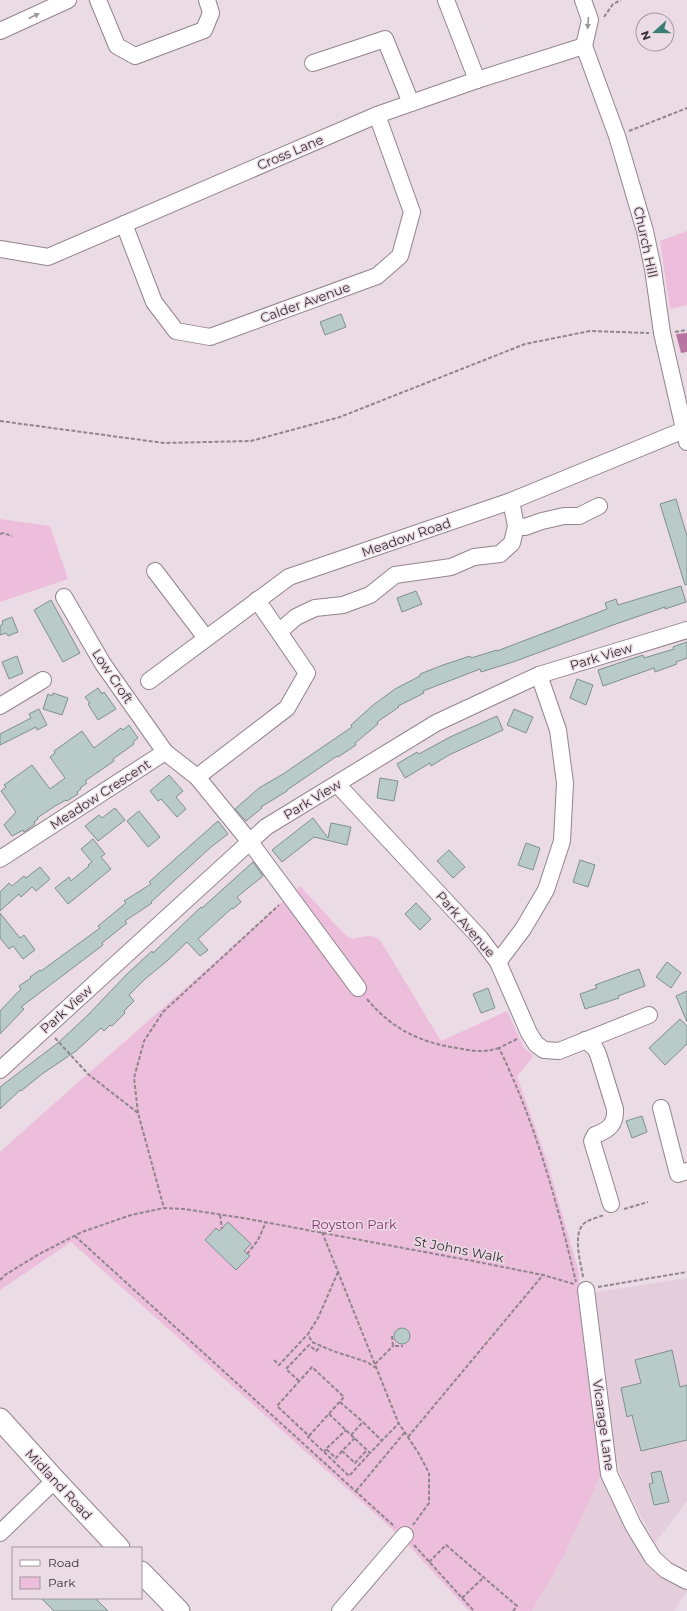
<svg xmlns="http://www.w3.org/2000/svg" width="687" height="1611" font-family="Montserrat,sans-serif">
	<rect width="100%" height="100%" fill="#ebdbe5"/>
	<g fill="#e4cedc">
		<path d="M687,1278V1501L655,1543L623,1481L616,1457L604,1360L591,1293Z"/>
		<path d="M601,1475L607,1491L647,1565L660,1576L687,1591L674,1611H532L562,1560Z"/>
	</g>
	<g fill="#ecbedb">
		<path d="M687,231V305L670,309L660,241Z"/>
		<path d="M0,519L50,526L68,579L0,602Z"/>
		<path d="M300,886L345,935L353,939C364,937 371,933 380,940L441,1041L507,1011L524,1048L532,1054V1058L517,1076L546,1158L578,1269L601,1475L562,1560L532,1611H469L400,1536L71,1242L0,1290V1152C99,1063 201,976 300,886Z"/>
	</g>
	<path fill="#b875a2" d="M687,333V352L681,353L676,334Z"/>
	<g fill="#b9cbc8" stroke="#7e908c">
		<path d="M341,314L346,327L325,335L320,322Z"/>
		<path d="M676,499L687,536V584L685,585L660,504Z"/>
		<path d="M681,586L686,602L665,609V607L613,625L513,662L481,672L480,669L423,691L424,693L398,706L399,707L377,722L378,724L355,743L356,745L338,757L337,756L287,790V791L261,807L262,808L246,821L235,809L259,788L283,774L352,727L351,725L372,706L395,689L420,676V674L443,665L470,656L471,658L497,650V651L607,609L605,603L616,599L618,605Z"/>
		<path d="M416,591L422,604L402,612L397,598Z"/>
		<path d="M51,600L80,653L63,662L34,610Z"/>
		<path d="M12,617L18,632L8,636L6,633L0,635V626L3,624L2,621Z"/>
		<path d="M687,642V658L676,662L677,664L655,672L654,668L603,686L598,670L643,655L644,658L674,649L673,647Z"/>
		<path d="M17,656L23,673L9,679L2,662Z"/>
		<path d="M577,679L593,685L586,705L570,698Z"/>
		<path d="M98,688L102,694L104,692L116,709L98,720L88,704L90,703L85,697Z"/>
		<path d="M53,693L68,698L62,715L43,709L48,694L52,696Z"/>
		<path d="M39,709L47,725L37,730L36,727L0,745V734L31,718L29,714Z"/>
		<path d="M514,709L533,717L526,733L507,725Z"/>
		<path d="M497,716L503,730L449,755L431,766L430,763L405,778L397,764L417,752L419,754L450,737Z"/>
		<path d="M129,725L138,738L133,742L134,744L113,759L114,761L85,781L87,783L80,788L81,789L77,792L78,794L67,801L66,800L55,806L37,818L38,819L34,822L35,824L24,832L23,830L12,836L4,825L16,812L1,791L6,787L4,785L32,765L50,789L65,778L50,757L55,753L54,751L82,731L94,748L121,728L123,730Z"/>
		<path d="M169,775L183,791L176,797L186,809L177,817L161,799L158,801L150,791Z"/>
		<path d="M380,778L398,781L394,801L377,798Z"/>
		<path d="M115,808L125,820L98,841L85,826L99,815L102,818Z"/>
		<path d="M139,811L160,837L148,847L127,821Z"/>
		<path d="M313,818L328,838L331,823L351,827L347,845L314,837L282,862L272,850Z"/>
		<path d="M218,821L228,834L211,847L151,902L152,903L125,921L127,923L102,943L103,945L21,1007L24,1009L0,1034V1011L21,989L19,986L31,978L30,977L40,970L41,971L100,928L98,926L126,903L124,901L151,884L149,882Z"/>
		<path d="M93,839L105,854L101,857L111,869L68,904L55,888L69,877L71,881L89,866L88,865L92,862L81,849Z"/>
		<path d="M526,843L540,848L533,870L518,865Z"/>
		<path d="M449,850L465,867L453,878L437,861Z"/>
		<path d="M580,860L595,865L588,887L573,882Z"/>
		<path d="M253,862L263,876L237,897L241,902L233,909L232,908L198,939L208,950L200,956L187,942L167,961L145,979L129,995L134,1001L124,1011L125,1013L112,1026L110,1025L104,1031L101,1028L76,1051L42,1074L21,1091L20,1090L0,1109V1087L59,1042L88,1015L127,974L152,951L153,953L201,907L202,908Z"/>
		<path d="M40,867L50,879L36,891L32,887L21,897L19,894L0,911V892L9,883L12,886L24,876L26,878Z"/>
		<path d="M416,903L431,919L420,930L405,914Z"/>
		<path d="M0,913L20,938L24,935L35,950L23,959L13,946L9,949L0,938Z"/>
		<path d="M667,962L681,973L671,988L656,977Z"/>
		<path d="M639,969L645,986L618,996L619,998L585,1009L580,994L597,988L595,985Z"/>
		<path d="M488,988L495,1008L481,1013L473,994Z"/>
		<path d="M687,991V1022L676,996Z"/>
		<path d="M680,1019L687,1026V1044L665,1065L649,1048Z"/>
		<path d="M642,1116L647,1132L632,1138L626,1121Z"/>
		<path d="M228,1222L251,1244L244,1251L250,1256L236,1270L205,1240L216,1228L219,1231Z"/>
		<circle cx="402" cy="1336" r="8"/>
		<path d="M672,1350L680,1387L687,1385V1440L641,1451L632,1415L627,1417L621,1388L641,1383L635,1360Z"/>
		<path d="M661,1471L669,1502L654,1505L649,1484L653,1483L651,1473Z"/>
		<path d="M41,1598H95L108,1611H54Z"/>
	</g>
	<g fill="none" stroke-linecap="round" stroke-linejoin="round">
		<defs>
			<g id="minor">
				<path d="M98,0L117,46L135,56L204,30L211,13L207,0"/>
				<path d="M446,0L477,80"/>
				<path d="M583,0L590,20L584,46"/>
				<path d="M0,31L68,0"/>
				<path d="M584,46L617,136L645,231L653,269L662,333L687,442"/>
				<path d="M313,63L385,39L411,103"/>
				<path d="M124,224L154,302L176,331L210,337L377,276L400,256L412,212L377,115"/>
				<path d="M0,249L48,257L377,115L477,80L584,46"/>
				<path d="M516,526L525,527L542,521L564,516H579L599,506"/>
				<path d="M155,571L206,638"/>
				<path d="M64,597L103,664L165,752"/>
				<path d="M280,631L296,617L315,608L343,605L370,595L395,575L451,567L474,557L500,554L512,543L516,526L511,501"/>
				<path d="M149,681L289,577L511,501L684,430"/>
				<path d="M0,706L43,680"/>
				<path d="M197,777L287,708L307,673L257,600"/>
				<path d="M337,784L480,938L498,962L529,1033L536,1044L544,1050L559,1051L649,1015"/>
				<path d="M0,859L165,752L197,777L250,842L358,988"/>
				<path d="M498,962L523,929L546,890L562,841L565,783L558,730L539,675"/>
				<path d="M585,1040L595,1048L598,1054L615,1109C616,1124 609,1130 595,1135L592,1141L611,1204"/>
				<path d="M0,1070L266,827L436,723L539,675L687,630"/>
				<path d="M661,1108L678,1174L687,1171"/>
				<path d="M586,1290L609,1474L633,1525L653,1558L666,1570L687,1581"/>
				<path d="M0,1533L55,1480"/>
				<path d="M340,1611L405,1535"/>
			</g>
			<g id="major">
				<path d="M0,1419L55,1480L119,1548"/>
				<path d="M141,1572L179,1611"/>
			</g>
		</defs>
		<use href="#minor" stroke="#92848d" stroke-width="18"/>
		<use href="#major" stroke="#92848d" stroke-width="23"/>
		<g stroke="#90858c" stroke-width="2" stroke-dasharray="4 2" stroke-linecap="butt">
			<path d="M604,17L613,4L621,0"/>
			<path d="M629,131L687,108"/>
			<path d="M675,332L687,330"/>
			<path d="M0,421L164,443L251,441L340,417L525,344L590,331L649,333"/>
			<path d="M0,534L3,533L12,536"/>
			<path d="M367,999C392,1029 419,1042 457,1048C472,1051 484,1053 499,1048"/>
			<path d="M55,1038L88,1074L138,1113L164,1208"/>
			<path d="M517,1039L499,1048C535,1122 557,1202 576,1282"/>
			<path d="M138,1113L134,1078L144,1041L163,1012L279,905"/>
			<path d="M624,1209L648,1202"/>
			<path d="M220,1215L222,1229"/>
			<path d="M322,1232L398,1422L419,1454L429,1473V1503L413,1525"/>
			<path d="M75,1236L395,1527"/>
			<path d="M247,1254L258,1240L266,1222"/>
			<path d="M338,1272L318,1318L308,1334L312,1342L333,1351L367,1362L376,1368"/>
			<path d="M583,1277C581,1263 571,1231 586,1222C591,1219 599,1217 604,1215"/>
			<path d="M0,1280L5,1275L39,1254L82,1232L131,1215L164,1208L184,1209L243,1218L478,1262L543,1275L574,1284"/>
			<path d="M598,1287L687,1272"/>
			<path d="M392,1336L393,1346H403"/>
			<path d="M274,1360L279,1365L308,1334"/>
			<path d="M375,1364L393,1346"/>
			<path d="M299,1381L286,1369L309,1345L316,1351L321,1346"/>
			<path d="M340,1402L363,1422"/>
			<path d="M329,1414L370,1453L399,1423"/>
			<path d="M351,1435L363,1422L382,1441"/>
			<path d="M309,1436L344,1397L312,1367L277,1406L309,1436L308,1437L324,1452L326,1449"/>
			<path d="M408,1437L543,1275"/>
			<path d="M355,1438L342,1451L355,1463L367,1450"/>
			<path d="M342,1451L336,1458L326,1449L346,1430"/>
			<path d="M324,1452L349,1476L370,1453"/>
			<path d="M356,1491L405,1432"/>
			<path d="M414,1545L474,1611"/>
			<path d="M429,1562L446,1545L517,1606L513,1611"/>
			<path d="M462,1598L484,1577"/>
		</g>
		<use href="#minor" stroke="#fff" stroke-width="16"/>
		<use href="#major" stroke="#fff" stroke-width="21"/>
	</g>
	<defs><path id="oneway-solid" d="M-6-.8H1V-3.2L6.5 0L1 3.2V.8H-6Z"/></defs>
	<g fill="#9c989a">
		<use href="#oneway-solid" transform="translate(34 16) rotate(-25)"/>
		<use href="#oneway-solid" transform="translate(588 23) rotate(94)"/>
	</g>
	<g text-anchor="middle" stroke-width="3" stroke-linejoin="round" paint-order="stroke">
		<g font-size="13" fill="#383236" stroke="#ebdbe5">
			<text transform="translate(290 152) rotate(-23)" y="5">Cross Lane</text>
			<text transform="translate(646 242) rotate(78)" y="5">Church Hill</text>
			<text transform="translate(305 302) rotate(-20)" y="5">Calder Avenue</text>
			<text transform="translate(406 537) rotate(-19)" y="5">Meadow Road</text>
			<text transform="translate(601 656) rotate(-17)" y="5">Park View</text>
			<text transform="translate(113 676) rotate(56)" y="5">Low Croft</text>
			<text transform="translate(100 794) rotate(-33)" y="5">Meadow Crescent</text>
			<text transform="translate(312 799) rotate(-31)" y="5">Park View</text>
			<text transform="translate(466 924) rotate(49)" y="5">Park Avenue</text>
			<text transform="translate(66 1009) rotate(-42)" y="5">Park View</text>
			<text transform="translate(459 1249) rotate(11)" y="5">St Johns Walk</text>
			<text transform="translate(604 1425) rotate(82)" y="5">Vicarage Lane</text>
			<text transform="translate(59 1484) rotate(47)" y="5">Midland Road</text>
		</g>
		<g font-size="13" fill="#85336e" stroke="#ebdbe5">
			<text x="354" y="1229">Royston Park</text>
		</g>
	</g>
	<rect x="12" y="1547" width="130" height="52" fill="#ebdbe5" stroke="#a3979f"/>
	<rect x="20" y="1560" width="20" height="6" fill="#ffffff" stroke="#a3979f"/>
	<text x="48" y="1567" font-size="12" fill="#383236">Road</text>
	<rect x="20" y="1577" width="20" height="12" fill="#ecbedb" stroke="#a3979f"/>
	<text x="48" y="1587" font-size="12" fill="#383236">Park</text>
	<g transform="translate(655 32) rotate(249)"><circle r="19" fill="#ebdbe5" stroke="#a3979f"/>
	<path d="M0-3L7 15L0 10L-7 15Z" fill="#397e74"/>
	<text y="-6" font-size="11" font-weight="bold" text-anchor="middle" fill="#383236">N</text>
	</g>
</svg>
